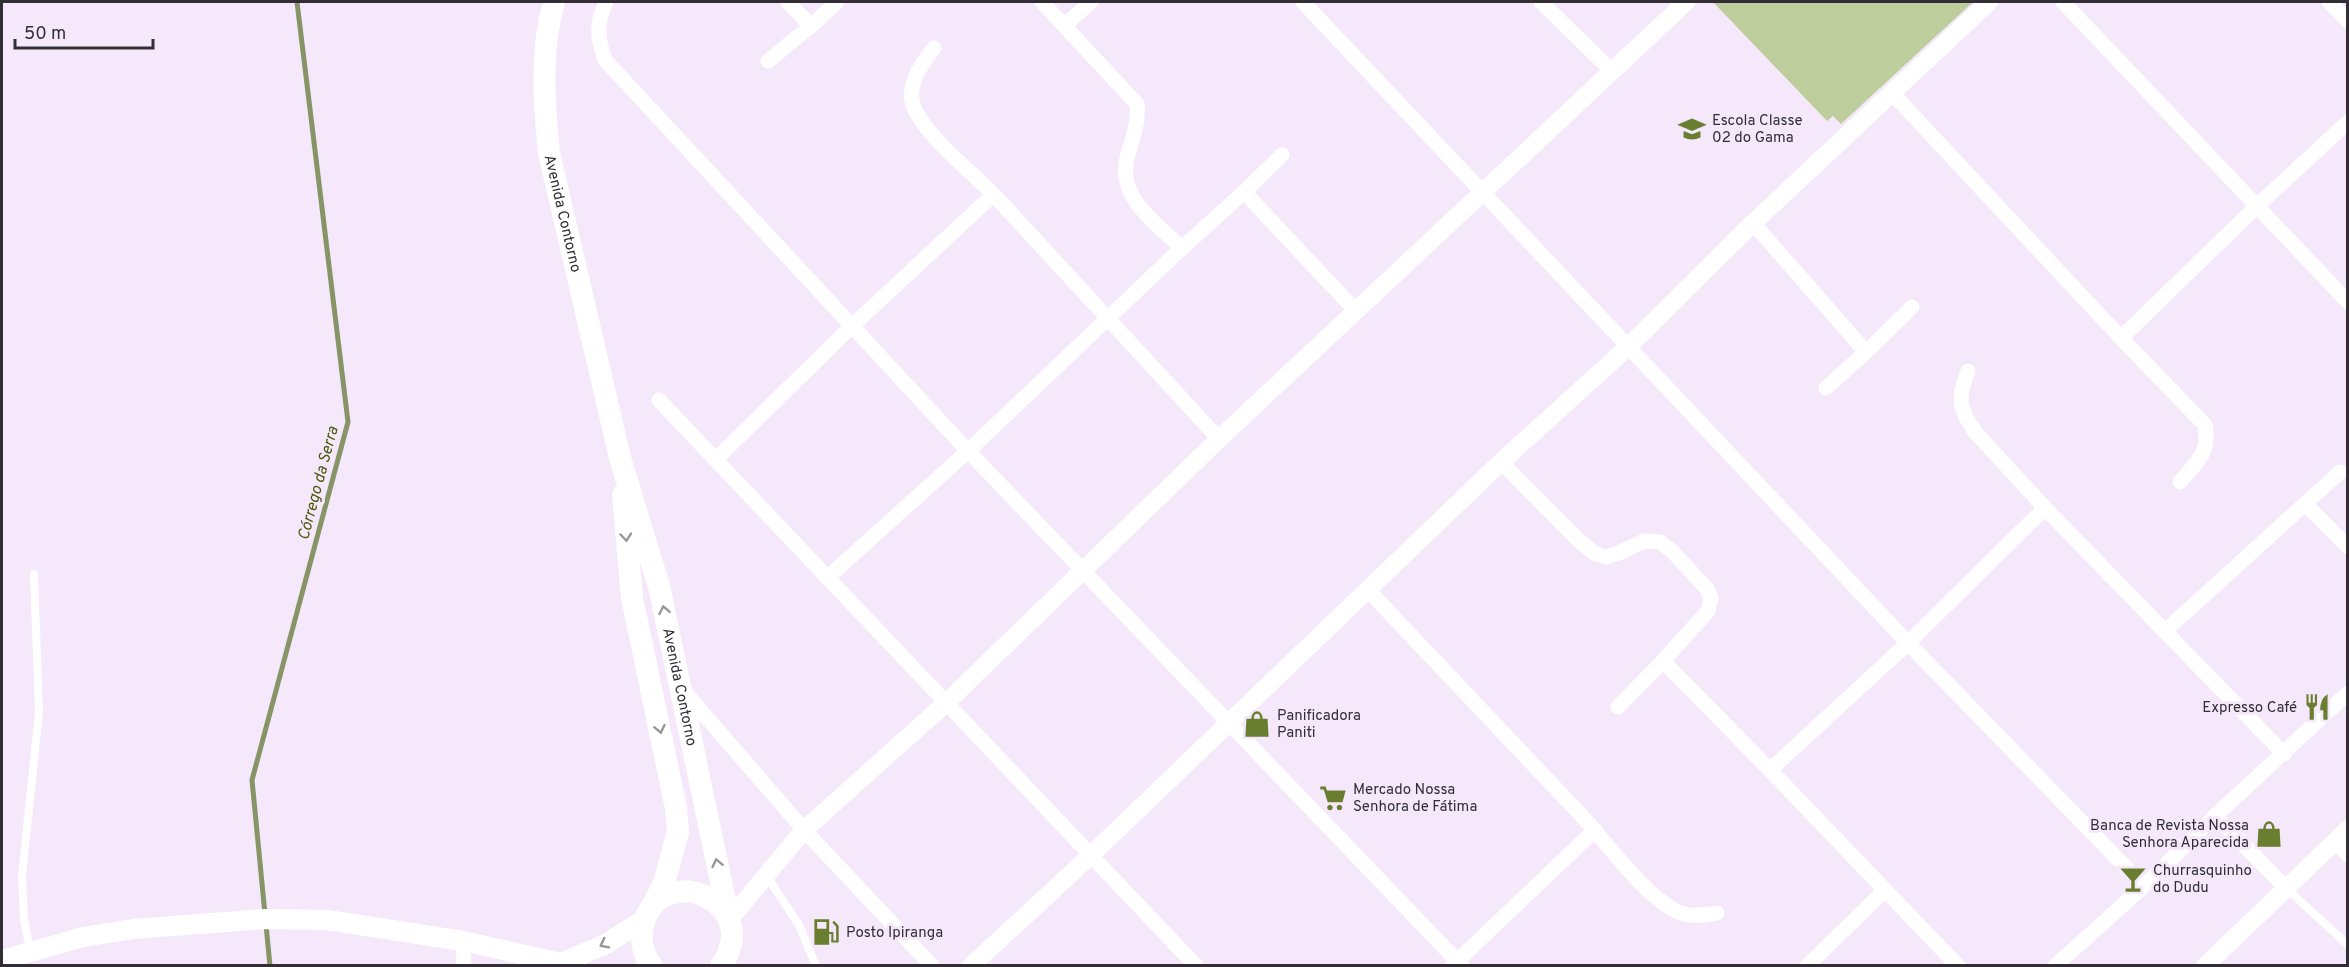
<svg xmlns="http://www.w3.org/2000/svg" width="2349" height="967" font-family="Overpass,sans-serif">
	<rect width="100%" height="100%" fill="#f5e8fa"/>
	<path fill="#becd9c" d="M1713,2H1973L1841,124L1833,116L1827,121Z"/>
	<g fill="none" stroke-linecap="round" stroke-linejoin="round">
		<path stroke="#879465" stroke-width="5" d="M270,966L252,780L348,422L297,2"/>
		<g stroke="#fff" stroke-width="8">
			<path d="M766,875L799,925L816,966"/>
			<path d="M2287,889L2348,945"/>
			<path d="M30,950L24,920L22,876L39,712L34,574"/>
		</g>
		<g stroke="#fff" stroke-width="15">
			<path d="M606,2C596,23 597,38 605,60L968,451L1462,966"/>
			<path d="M1042,2L1137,104C1139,123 1132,140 1127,158C1117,198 1157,224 1182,248"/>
			<path d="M1303,2L1908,643L2144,886"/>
			<path d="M1541,2L1611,70"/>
			<path d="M2063,2L2348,302"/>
			<path d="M2329,2L2348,21"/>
			<path d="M1065,25L1091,2"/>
			<path d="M811,26L837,2"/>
			<path d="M934,48C921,65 904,87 915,110C930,140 972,172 996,197C1070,277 1144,358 1219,439"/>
			<path d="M768,61L811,26L788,2"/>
			<path d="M1892,93L2121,338"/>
			<path d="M1282,155L1244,192L1356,311"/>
			<path d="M1753,223L1866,352L1826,388"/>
			<path d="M1866,352L1912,307"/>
			<path d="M1968,371C1957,399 1958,408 1976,433L2045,508L2284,754"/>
			<path d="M659,400L1196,966"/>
			<path d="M715,460L852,326L993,195"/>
			<path d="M1501,462L1577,539L1594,553L1605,557L1619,553L1644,541L1660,542L1672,551L1707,589L1711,598L1708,611L1663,661"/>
			<path d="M2340,472L2305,504L2348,547"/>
			<path d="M2180,482C2197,461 2210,454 2205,425L2121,338L2257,206L2348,122"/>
			<path d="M827,578L968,451L1182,248L1244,192"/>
			<path d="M1367,589C1438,664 1509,740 1581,815C1607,843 1637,886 1669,907C1685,918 1699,916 1717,913"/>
			<path d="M2165,631L2305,504"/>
			<path d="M683,690L804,830L932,966"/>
			<path d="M1618,707L1663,661L1770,770"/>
			<path d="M2215,816L2286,888"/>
			<path d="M2335,841L2348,855"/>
			<path d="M463,941L464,966"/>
			<path d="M1452,966L1595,830"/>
			<path d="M1807,966L1885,890"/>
			<path d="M1958,966L1770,770L1908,643L2045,508"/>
			<path d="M2055,966L2144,886L2215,816L2348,693"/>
		</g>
		<g stroke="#fff" stroke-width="18">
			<path d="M729,920L804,830L946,703L1219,439L1686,2"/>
			<path d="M971,966L1090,856L1501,462L1628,347L1753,223L1989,2"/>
			<path d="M2205,966L2348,829"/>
		</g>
		<g stroke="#fff" stroke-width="20">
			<path d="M2,960L83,937L133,929L266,919L327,920L463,941L574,966"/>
			<path d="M561,963L606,944L645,919"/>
		</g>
		<g stroke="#fff" stroke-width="22">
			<path id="s1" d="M554,2C540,50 544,104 549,153L620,458L659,586L729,920"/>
			<path d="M623,495L632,598L676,808L678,832L664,883L651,908"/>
			<path d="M652,966C643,955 640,940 643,926C659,858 766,901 721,966"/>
		</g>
	</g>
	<defs><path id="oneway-chevron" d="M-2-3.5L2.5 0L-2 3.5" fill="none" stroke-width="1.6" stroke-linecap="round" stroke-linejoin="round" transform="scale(1.5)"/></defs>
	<g stroke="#99969a">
		<use href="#oneway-chevron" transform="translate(626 537) rotate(85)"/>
		<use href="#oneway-chevron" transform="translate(664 610) rotate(-101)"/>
		<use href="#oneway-chevron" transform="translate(660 729) rotate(78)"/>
		<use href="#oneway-chevron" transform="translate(717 863) rotate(-102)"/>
		<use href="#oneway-chevron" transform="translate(604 944) rotate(153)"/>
	</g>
	<defs>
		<symbol id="school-bare" viewBox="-9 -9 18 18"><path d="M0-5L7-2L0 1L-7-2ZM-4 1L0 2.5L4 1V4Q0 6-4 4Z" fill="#6a7e2f" stroke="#f5e8fa" stroke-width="2.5" paint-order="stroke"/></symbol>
		<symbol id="restaurant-bare" viewBox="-9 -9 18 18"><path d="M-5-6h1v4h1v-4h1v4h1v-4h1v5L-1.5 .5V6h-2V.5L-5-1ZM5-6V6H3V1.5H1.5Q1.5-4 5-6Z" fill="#6a7e2f" stroke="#f5e8fa" stroke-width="2.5" paint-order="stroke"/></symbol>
		<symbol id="shop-bare" viewBox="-9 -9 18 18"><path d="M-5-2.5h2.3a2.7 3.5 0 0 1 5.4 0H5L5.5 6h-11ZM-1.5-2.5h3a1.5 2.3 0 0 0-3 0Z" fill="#6a7e2f" stroke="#f5e8fa" stroke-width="2.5" paint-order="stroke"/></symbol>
		<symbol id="supermarket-bare" viewBox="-9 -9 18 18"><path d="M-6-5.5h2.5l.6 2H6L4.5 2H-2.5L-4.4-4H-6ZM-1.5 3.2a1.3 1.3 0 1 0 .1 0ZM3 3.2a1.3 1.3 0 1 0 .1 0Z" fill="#6a7e2f" stroke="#f5e8fa" stroke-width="2.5" paint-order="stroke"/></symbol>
		<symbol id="bar-bare" viewBox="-9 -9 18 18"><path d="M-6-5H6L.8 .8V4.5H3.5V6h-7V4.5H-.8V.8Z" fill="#6a7e2f" stroke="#f5e8fa" stroke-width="2.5" paint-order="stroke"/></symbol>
		<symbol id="fuel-bare" viewBox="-9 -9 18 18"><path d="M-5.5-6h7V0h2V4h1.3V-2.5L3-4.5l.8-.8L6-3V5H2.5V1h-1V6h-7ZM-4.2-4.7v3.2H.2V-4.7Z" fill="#6a7e2f" stroke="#f5e8fa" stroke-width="2.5" paint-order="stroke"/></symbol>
	</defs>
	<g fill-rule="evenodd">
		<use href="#school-bare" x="1673" y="110" width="38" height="38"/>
		<use href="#restaurant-bare" x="2298" y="688" width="38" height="38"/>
		<use href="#shop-bare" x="1238" y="705" width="38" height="38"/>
		<use href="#supermarket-bare" x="1314" y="779" width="38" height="38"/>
		<use href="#shop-bare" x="2250" y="815" width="38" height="38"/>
		<use href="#bar-bare" x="2114" y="860" width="38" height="38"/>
		<use href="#fuel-bare" x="807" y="913" width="38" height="38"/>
	</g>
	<g text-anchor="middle" stroke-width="6" stroke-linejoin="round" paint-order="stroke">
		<g font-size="15" fill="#332e35" stroke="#f5e8fa" text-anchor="start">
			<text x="1712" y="125">Escola Classe<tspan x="1712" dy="17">02 do Gama</tspan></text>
			<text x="2297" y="712" text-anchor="end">Expresso Café</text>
			<text x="1277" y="720">Panificadora<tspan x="1277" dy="17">Paniti</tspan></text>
			<text x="1353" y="794">Mercado Nossa<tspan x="1353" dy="17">Senhora de Fátima</tspan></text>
			<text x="2249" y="830" text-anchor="end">Banca de Revista Nossa<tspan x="2249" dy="17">Senhora Aparecida</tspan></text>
			<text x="2153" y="875">Churrasquinho<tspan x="2153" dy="17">do Dudu</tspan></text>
			<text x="846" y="937">Posto Ipiranga</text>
		</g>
		<g font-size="15" fill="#332e35" stroke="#f5e8fa">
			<text dy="5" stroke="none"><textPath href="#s1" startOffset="214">Avenida Contorno</textPath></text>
			<text dy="5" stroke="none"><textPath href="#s1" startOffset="702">Avenida Contorno</textPath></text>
		</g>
		<g font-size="16" font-style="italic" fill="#495a09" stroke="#f5e8fa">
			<text transform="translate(317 483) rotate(-75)" y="6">Córrego da Serra</text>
		</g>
	</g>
	<rect width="2349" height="967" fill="none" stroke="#332e35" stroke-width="6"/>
	<path d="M15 39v9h138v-9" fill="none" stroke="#332e35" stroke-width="3"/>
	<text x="24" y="39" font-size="18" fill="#332e35" stroke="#f5e8fa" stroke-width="4.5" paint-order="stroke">50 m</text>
</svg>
